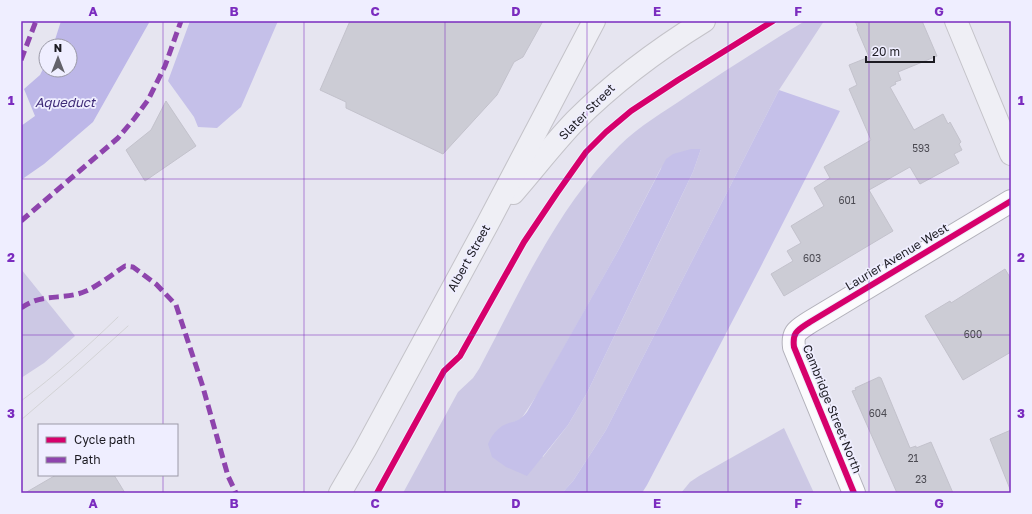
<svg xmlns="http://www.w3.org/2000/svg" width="1032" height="514" font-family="'Golos Text',sans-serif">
	<rect width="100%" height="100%" fill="#e6e5f0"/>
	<g fill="#ccc8e4" fill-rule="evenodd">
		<path d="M805,21H824L779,90L606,430L573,481L562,493H505L504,492L502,493H403L458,392L473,378L479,369C520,292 556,209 619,146C639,126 664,112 687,96C726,70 765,45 805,21ZM701,149L693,172L673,214L587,393L568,425L543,457L514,422L521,419L539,392L619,249L661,168Z"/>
		<path d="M21,269L75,336L44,363L21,378Z"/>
		<path d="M784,428L814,493H681L690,482L699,476Z"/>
	</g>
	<g fill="#c5c0e9">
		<path d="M190,21H278L241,107L217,128L198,127L194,117L168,81Z"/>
		<path d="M779,90L840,111L759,270L647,485L642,493H562L573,481L606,430Z"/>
		<path d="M691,149H701L693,172L587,393L568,425L527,476L506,467L492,457L488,444C491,437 495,431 502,426C513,420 517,424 527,412L619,249L666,159L673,154Z"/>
	</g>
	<path fill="#bdb7e8" d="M61,21H150L93,122L44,164L21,180V126L35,116L24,89L40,75L46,63V70H70V46H53Z"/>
	<g fill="#ccccd5" stroke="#c3c2cc">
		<path d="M350,21H543L523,57L514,62L497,95L443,154L346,108V102L320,90Z"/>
		<path d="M855,21H922L937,56L898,72L901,80L895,82L896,84L890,87L914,130L943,114L948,124L950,122L961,142L959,144L962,150L954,154L959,163L920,184L910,167L869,190L893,231L784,296L771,274L793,261L787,251L801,243L791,226L824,206L814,188L830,178L824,167L871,140L849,89L857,85L849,65L869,57L857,29L858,28Z"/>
		<path d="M166,101L196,146L145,181L126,150L151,130Z"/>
		<path d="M1005,269L1011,279V352L963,380L925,316L950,301L951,303Z"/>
		<path d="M879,377L881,378L910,448L916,446V448L931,442L953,493H897L852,391L856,390L855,388Z"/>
		<path d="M1011,430V489H1010L990,439Z"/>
		<path d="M56,475H114L125,493H25Z"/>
	</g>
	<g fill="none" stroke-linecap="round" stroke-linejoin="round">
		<defs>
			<path id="minor" d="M854,493L794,347C792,332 798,330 810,322L1011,201"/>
			<g id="major">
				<path d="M956,21L1011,154"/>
				<path d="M513,193C534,169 553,144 575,121C614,82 657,50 704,21"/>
				<path d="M340,493L365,450L488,223L594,21"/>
			</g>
		</defs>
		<use href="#minor" stroke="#b2b1ba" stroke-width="24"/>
		<use href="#major" stroke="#c4c3c9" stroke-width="24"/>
		<use href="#minor" stroke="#fbfbfd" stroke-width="22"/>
		<use href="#major" stroke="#efeff5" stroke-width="22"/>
		<g stroke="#d3d3d6" stroke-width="1">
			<path d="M21,401C56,375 87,347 118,317"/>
			<path d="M21,420L78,371L128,326"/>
		</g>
		<g stroke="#8e44ad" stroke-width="5" stroke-dasharray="10 5" stroke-linecap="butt">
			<path d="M21,60L36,21"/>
			<path d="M21,221L118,138L134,119L148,100L165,66L181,21"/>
			<path d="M21,308C43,292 64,301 86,291C98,286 114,273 125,266L133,267L156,284L176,305L202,384L228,476L236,493"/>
		</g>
		<defs>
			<g id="cycleway">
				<path d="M377,493L444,371L460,356L524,242L557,193L586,152L606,132L631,111L678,80L773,21"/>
				<path d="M854,493L794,347C792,332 798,330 810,322L1011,201"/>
			</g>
		</defs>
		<use href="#cycleway" stroke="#efeeff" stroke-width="8"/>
		<use href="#cycleway" stroke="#d6006c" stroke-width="6"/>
	</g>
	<path fill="none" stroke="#7b2cbf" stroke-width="1" stroke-opacity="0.55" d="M163,21V425M304,21V493M445,21V493M587,21V493M728,21V493M869,21V493M21,179H1011M21,335H1011M163,475V493"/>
	<g text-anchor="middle" stroke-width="3.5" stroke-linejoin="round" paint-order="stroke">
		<g font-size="10" fill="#4b4a52">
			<text x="921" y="152">593</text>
			<text x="847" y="204">601</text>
			<text x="812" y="262">603</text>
			<text x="973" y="338">600</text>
			<text x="878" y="417">604</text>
			<text x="913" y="462">21</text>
			<text x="921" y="483">23</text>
		</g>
		<g font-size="12" fill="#1c1b22" stroke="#efeeff">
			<text transform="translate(587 112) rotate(-45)" y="4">Slater Street</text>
			<text transform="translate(897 257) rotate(-31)" y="4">Laurier Avenue West</text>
			<text transform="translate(469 258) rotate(-61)" y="4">Albert Street</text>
			<text transform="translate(832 409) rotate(68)" y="4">Cambridge Street North</text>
		</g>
		<g font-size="13" font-style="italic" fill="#3f2c78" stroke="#efeeff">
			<text x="65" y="107">Aqueduct</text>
		</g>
	</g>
	<rect width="1032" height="514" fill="none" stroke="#efeeff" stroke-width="44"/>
	<rect x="38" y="424" width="140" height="52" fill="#efeeff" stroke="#9b9aa7"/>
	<rect x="46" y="437" width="20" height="6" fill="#d6006c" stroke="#9b9aa7"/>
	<text x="74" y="444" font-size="12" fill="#1c1b22">Cycle path</text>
	<rect x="46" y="457" width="20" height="6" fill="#8e44ad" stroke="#9b9aa7"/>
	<text x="74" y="464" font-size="12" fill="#1c1b22">Path</text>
	<g transform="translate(58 58)"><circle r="19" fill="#efeeff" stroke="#9b9aa7"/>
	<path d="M0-3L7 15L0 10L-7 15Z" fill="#63626a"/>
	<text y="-6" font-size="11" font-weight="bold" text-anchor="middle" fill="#1c1b22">N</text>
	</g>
	<path d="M866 56v6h68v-6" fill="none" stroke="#1c1b22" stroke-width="2"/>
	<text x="872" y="56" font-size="12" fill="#1c1b22" stroke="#efeeff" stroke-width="3" paint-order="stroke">20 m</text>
	<rect x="22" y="22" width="988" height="470" fill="none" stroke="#7b2cbf" stroke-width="1.5"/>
	<g font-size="13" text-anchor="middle" font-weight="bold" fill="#7b2cbf">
		<text x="93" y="16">A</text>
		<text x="234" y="16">B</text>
		<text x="375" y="16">C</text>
		<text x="516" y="16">D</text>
		<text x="657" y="16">E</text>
		<text x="798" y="16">F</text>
		<text x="939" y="16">G</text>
		<text x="11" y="105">1</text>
		<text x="1021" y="105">1</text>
		<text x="11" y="262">2</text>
		<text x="1021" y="262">2</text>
		<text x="11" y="418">3</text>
		<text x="1021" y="418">3</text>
		<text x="93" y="508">A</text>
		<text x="234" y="508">B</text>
		<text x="375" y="508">C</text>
		<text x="516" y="508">D</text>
		<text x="657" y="508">E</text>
		<text x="798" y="508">F</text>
		<text x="939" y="508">G</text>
	</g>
</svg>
